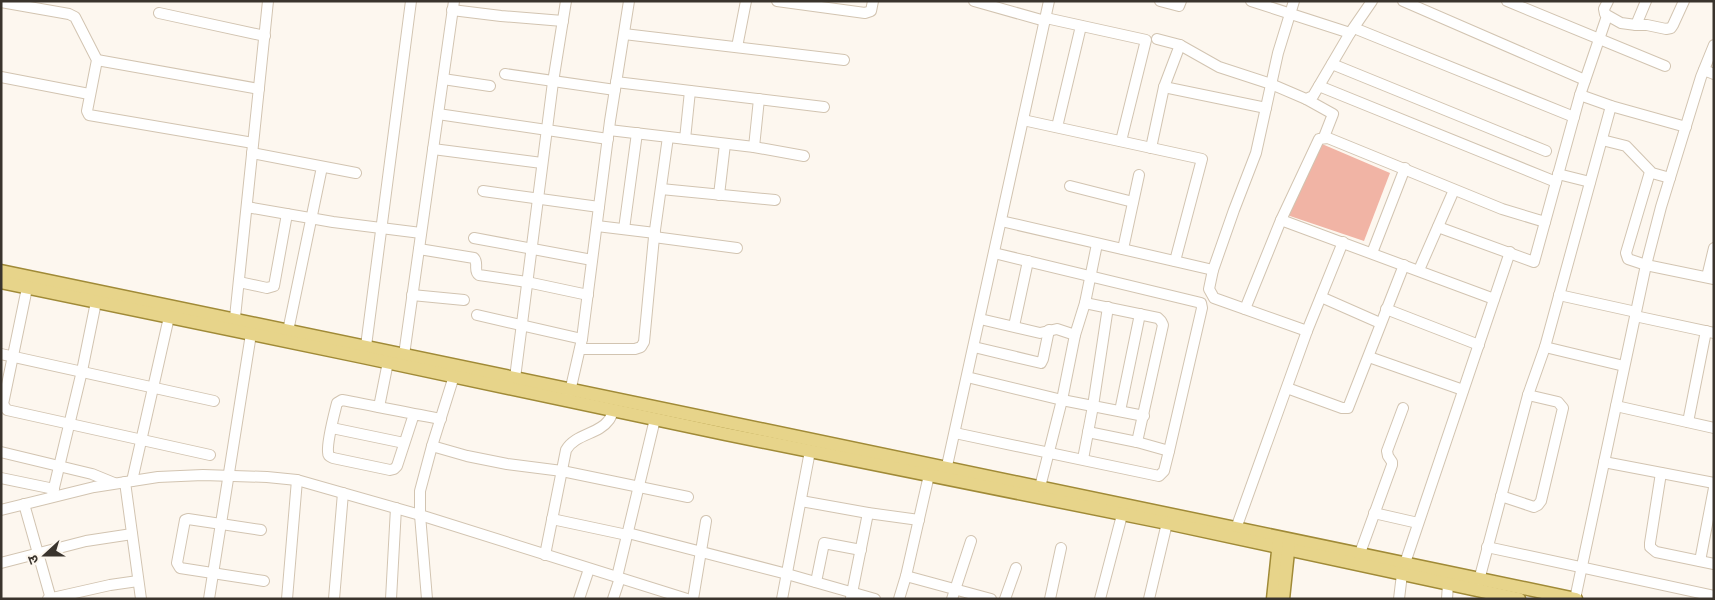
<svg xmlns="http://www.w3.org/2000/svg" width="1715" height="600" font-family="Overpass,'Noto Sans Devanagari',sans-serif">
	<rect width="100%" height="100%" fill="#fdf7ef"/>
	<path fill="#f1b4a5" d="M1322,144L1390,173L1364,241L1287,215Z"/>
	<g fill="none" stroke-linecap="round" stroke-linejoin="round">
		<defs>
			<g id="minor">
				<path d="M777,1L865,13L871,11L873,1"/>
				<path d="M974,1L1045,21"/>
				<path d="M1160,1L1179,6L1181,1"/>
				<path d="M1251,1L1350,33"/>
				<path d="M1294,1L1278,53L1256,153L1234,210L1213,270L1209,289L1214,298L1307,331"/>
				<path d="M1403,1L1585,80"/>
				<path d="M1507,1L1665,66"/>
				<path d="M1608,1L1604,9L1605,14L1621,23L1636,25H1647L1666,29L1671,28L1673,25L1684,1"/>
				<path d="M1,2L69,14L75,17L97,60L87,111L89,115L253,143"/>
				<path d="M452,10L501,16L563,21"/>
				<path d="M159,13L265,36"/>
				<path d="M1046,18L1146,40L1121,141"/>
				<path d="M1636,25L1646,1"/>
				<path d="M1354,28L1574,117"/>
				<path d="M624,34L844,60"/>
				<path d="M1157,39L1180,45L1219,67L1271,84L1306,99L1313,96L1350,33L1372,1"/>
				<path d="M737,47L746,1"/>
				<path d="M97,60L259,89"/>
				<path d="M1332,64L1546,151"/>
				<path d="M1704,70L1714,74"/>
				<path d="M505,74L615,90"/>
				<path d="M1,77L89,94"/>
				<path d="M443,79L490,86"/>
				<path d="M616,82L824,107"/>
				<path d="M1319,86L1556,182"/>
				<path d="M1164,87L1266,108"/>
				<path d="M1580,95L1611,106L1686,127"/>
				<path d="M1306,99L1333,114L1324,137"/>
				<path d="M438,114L608,139"/>
				<path d="M1023,120L1202,159L1175,261"/>
				<path d="M1057,127L1081,26"/>
				<path d="M609,130L754,147L804,156"/>
				<path d="M685,139L690,91"/>
				<path d="M1602,140L1626,146L1652,173L1670,178"/>
				<path d="M754,147L759,99"/>
				<path d="M1151,148L1164,87L1180,45"/>
				<path d="M433,149L542,163"/>
				<path d="M252,153L356,173"/>
				<path d="M1650,172L1626,253L1628,259L1646,265L1714,279"/>
				<path d="M1558,174L1590,182"/>
				<path d="M1070,186L1133,202"/>
				<path d="M661,189L775,200"/>
				<path d="M483,191L599,207"/>
				<path d="M719,195L725,144"/>
				<path d="M247,207L333,222L421,233"/>
				<path d="M1281,220L1494,299"/>
				<path d="M1001,221L1213,270"/>
				<path d="M597,226L655,233"/>
				<path d="M1438,227L1534,262L1580,95L1607,16"/>
				<path d="M624,229L637,133"/>
				<path d="M654,237L737,248"/>
				<path d="M474,238L592,260"/>
				<path d="M419,249L474,258C479,263 473,271 479,275L527,282L588,295"/>
				<path d="M1123,249L1139,175"/>
				<path d="M1372,253L1405,168"/>
				<path d="M1419,270L1454,190"/>
				<path d="M1707,277L1714,248"/>
				<path d="M239,282L267,288L274,286L287,214"/>
				<path d="M27,288L3,404L7,410L210,455"/>
				<path d="M412,295L464,300"/>
				<path d="M1559,295L1636,312"/>
				<path d="M1321,297L1380,323"/>
				<path d="M1085,303L1158,318L1161,321L1163,325L1137,442"/>
				<path d="M1245,309L1281,220L1319,139L1328,138L1502,209L1545,222"/>
				<path d="M1386,309L1479,345"/>
				<path d="M477,315L582,339"/>
				<path d="M1635,316L1714,333"/>
				<path d="M980,319L1040,333L1057,329L1075,335"/>
				<path d="M1014,326L1028,261"/>
				<path d="M234,327L268,1"/>
				<path d="M288,331L322,167"/>
				<path d="M366,346L411,1"/>
				<path d="M974,347L1041,363L1043,359L1049,330"/>
				<path d="M1545,347L1624,366"/>
				<path d="M580,349H635L641,347L644,342L654,237L668,137"/>
				<path d="M1,354L214,401"/>
				<path d="M404,355L454,1"/>
				<path d="M1369,357L1463,390"/>
				<path d="M967,377L1062,400L1144,416"/>
				<path d="M515,378L553,82L566,1"/>
				<path d="M1287,388L1342,408H1348L1404,265"/>
				<path d="M569,396L582,339L610,121L629,1"/>
				<path d="M1616,406L1714,428"/>
				<path d="M379,407L388,362"/>
				<path d="M1120,411L1140,314"/>
				<path d="M414,414L397,466L394,469L390,470L333,458C329,456 328,456 328,452C327,441 334,415 337,403L342,400C375,406 408,413 441,419"/>
				<path d="M1688,422L1706,331"/>
				<path d="M332,428L404,443"/>
				<path d="M1088,432L1137,442L1169,451"/>
				<path d="M955,433L1159,476L1164,471L1169,451L1202,308L1201,303L1197,302L994,253"/>
				<path d="M432,446L467,456L507,464L562,471L688,497"/>
				<path d="M1,452L92,474L114,483"/>
				<path d="M1083,459L1093,406L1108,307"/>
				<path d="M1604,462L1714,483"/>
				<path d="M1661,473L1650,543V547L1656,552L1714,564"/>
				<path d="M945,475L1049,1"/>
				<path d="M1,478L54,489"/>
				<path d="M132,481L169,317"/>
				<path d="M125,482L141,599"/>
				<path d="M1040,487L1062,400L1075,335L1085,303L1097,244"/>
				<path d="M52,496L82,371L96,302"/>
				<path d="M1501,496L1534,507L1538,505L1541,501L1563,408L1558,402L1528,395"/>
				<path d="M801,501L868,513L919,520"/>
				<path d="M24,504L51,599"/>
				<path d="M1,510L94,487L158,477L203,475L267,477L297,480L420,515L687,599"/>
				<path d="M1374,513L1418,523"/>
				<path d="M552,519L627,535"/>
				<path d="M261,530L188,519L185,520L177,563L180,568L264,581"/>
				<path d="M628,533L787,574L875,599"/>
				<path d="M1234,534L1307,331L1343,242"/>
				<path d="M1487,547L1714,596"/>
				<path d="M1360,553L1392,465V462L1388,456L1387,451L1403,408"/>
				<path d="M545,555L566,450C575,434 599,434 608,421C611,418 612,414 613,410"/>
				<path d="M1700,561L1714,488"/>
				<path d="M1,563L86,541L132,534"/>
				<path d="M1405,563L1510,252"/>
				<path d="M906,576L991,599"/>
				<path d="M617,577L655,419"/>
				<path d="M816,582L824,543L861,550"/>
				<path d="M1478,584L1528,395L1545,347L1611,106"/>
				<path d="M851,598L868,513"/>
				<path d="M48,599L110,585L138,581"/>
				<path d="M209,599L251,334"/>
				<path d="M287,599L297,480"/>
				<path d="M334,599L343,493"/>
				<path d="M391,599L396,508"/>
				<path d="M427,599L420,515V491L432,446L454,376"/>
				<path d="M579,599L589,569"/>
				<path d="M613,599L620,578"/>
				<path d="M693,599L706,521"/>
				<path d="M782,599L810,451"/>
				<path d="M899,599L906,576L929,475"/>
				<path d="M952,599L971,541"/>
				<path d="M1005,599L1016,568"/>
				<path d="M1050,599L1061,548"/>
				<path d="M1100,599L1122,515"/>
				<path d="M1149,599L1167,523"/>
				<path d="M1399,599L1402,574"/>
				<path d="M1447,599L1448,584"/>
				<path d="M1575,599L1646,265L1661,207L1701,77L1714,45"/>
			</g>
			<g id="major">
				<path d="M1,271L1576,599"/>
				<path d="M1,282L363,357L725,434L1167,523L1519,599"/>
				<path d="M1273,599L1279,542"/>
				<path d="M1283,599L1289,542"/>
			</g>
		</defs>
		<use href="#minor" stroke="#d2c4b1" stroke-width="12"/>
		<use href="#major" stroke="#a08a37" stroke-width="15"/>
		<use href="#minor" stroke="#fff" stroke-width="10"/>
		<use href="#major" stroke="#e7d48a" stroke-width="12"/>
	</g>
	<rect width="1715" height="600" fill="none" stroke="#3a342d" stroke-width="5"/>
	<g transform="translate(45 555) rotate(249)" stroke="#fdf7ef" stroke-width="4" paint-order="stroke">
	<path d="M0-4L9 19L0 12L-9 19Z" fill="#3a342d"/>
	<text y="-8" font-size="14" font-weight="bold" text-anchor="middle" fill="#3a342d">उ</text>
	</g>
</svg>
